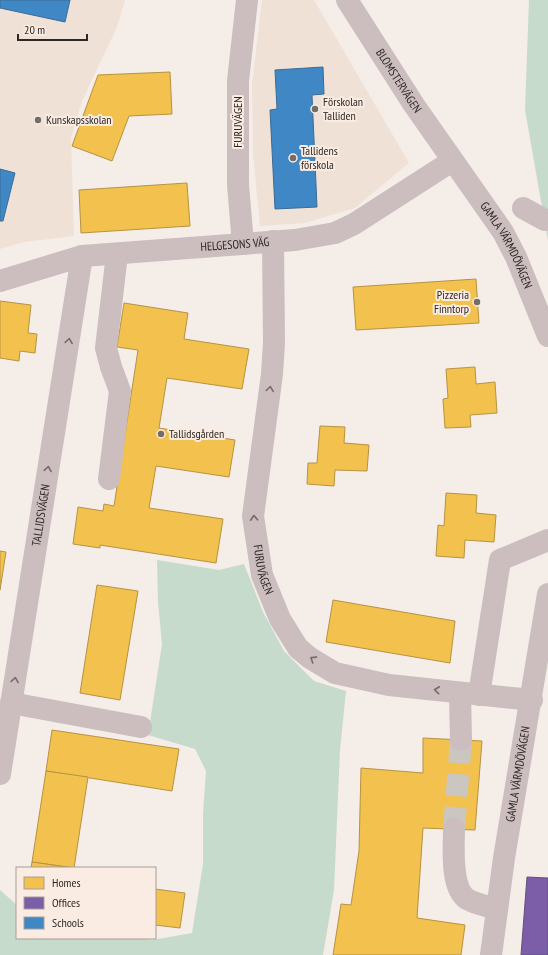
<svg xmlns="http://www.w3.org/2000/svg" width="548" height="955" font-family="'PT Sans Narrow',sans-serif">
	<rect width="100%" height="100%" fill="#f4ede8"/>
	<g fill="#f0e1d7">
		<path d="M0,0H125L117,27L82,101L71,138L74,236L24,242L0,249Z"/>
		<path d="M262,0H314L409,163L355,208L305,223L260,226L253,154L252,85Z"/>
	</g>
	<g fill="#c7dbcc">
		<path d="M529,0H548V241L525,110Z"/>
		<path d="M157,560L219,570L244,564L263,612L284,651L314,681L346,691L340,750L334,890L323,955H0V890L17,905V938H143L152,940L192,933L203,864V813L206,771L195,749L148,735L162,644L158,602Z"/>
	</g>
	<g fill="#f2c14e" stroke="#b79341">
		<path d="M170,72L172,114L129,116L112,161L72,146L98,75Z"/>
		<path d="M187,183L190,226L81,233L79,190Z"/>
		<path d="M476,279L479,323L356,330L353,287Z"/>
		<path d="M0,301L31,305L28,333L37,334L35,353L20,351L19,361L0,358Z"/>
		<path d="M124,303L188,313L184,339L249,349L242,389L167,378L159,428L235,440L229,477L156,466L149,508L223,519L216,563L100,545V548L73,544L78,507L103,511L104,504L114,506L138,350L117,347Z"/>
		<path d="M475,367L476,384L495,382L497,413L470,415L471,427L445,428L443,399L448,398L446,369Z"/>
		<path d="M320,426L345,427L344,443L369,445L367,471L335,470L334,486L307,484L308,463H317Z"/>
		<path d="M446,493L477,495L476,513L496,515L494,542L465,540L464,558L436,556L438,525L444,526Z"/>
		<path d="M0,551L6,552L0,590Z"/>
		<path d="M97,585L138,591L120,700L80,693Z"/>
		<path d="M333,600L455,621L450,663L326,642Z"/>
		<path d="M52,730L179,749L172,791L46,771Z"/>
		<path d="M423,738L482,741L475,830L423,828L417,918L465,925L461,955H333L341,904L351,905L359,851L361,768L423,773Z"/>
		<path d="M46,771L88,777L74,868L32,862Z"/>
		<path d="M32,862L74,868H75H31Z"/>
		<path d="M155,889L185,893L180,928L155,925Z"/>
	</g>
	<path fill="#7b5ea7" stroke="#644e80" d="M527,877L548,878V955H521Z"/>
	<g fill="#3f88c5" stroke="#3a6b95">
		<path d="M0,0H70L65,22L0,8Z"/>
		<path d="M323,67L324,94L312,95L317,207L275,209L270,110L277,109L275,70Z"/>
		<path d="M0,169L15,173L3,221H0Z"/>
	</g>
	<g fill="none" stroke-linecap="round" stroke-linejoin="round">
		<path stroke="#ccc6c1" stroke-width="22" stroke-dasharray="22 11" stroke-linecap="butt" d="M454,829L461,740"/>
		<g stroke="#ccbdbe" stroke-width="22">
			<path id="s1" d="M347,0L414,105L503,232L516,257L548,336"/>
			<path d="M523,208L545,220"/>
			<path id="s2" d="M273,241L274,343L272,374L253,516L262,575L280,619L298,648L310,658L335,673L389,685L532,700"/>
			<path d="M243,244L238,185V81L247,0"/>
			<path id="s3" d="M0,281L82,256L295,240L335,233L354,224L452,161"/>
			<path d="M109,479L120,391L111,367L106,348L117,254"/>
			<path d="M460,693L461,740"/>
			<path d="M479,695L500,560L548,540"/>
			<path d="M11,703L141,727"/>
			<path id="s4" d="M0,774L82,256"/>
			<path d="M454,829C454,846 450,888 467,899C475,904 488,906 497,909"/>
			<path id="s5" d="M491,955L504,858L548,594"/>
		</g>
	</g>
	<defs><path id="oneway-chevron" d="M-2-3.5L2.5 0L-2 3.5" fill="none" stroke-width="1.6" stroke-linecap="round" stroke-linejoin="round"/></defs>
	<g stroke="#756b69">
		<use href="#oneway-chevron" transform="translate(69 341) rotate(-81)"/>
		<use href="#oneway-chevron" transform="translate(270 389) rotate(-82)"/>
		<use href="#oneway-chevron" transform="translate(48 469) rotate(-81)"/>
		<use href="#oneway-chevron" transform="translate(254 518) rotate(-93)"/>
		<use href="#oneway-chevron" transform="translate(313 659) rotate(-147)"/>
		<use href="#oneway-chevron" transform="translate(15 680) rotate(-81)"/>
		<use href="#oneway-chevron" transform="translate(437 690) rotate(-174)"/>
	</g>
	<g fill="#736d69" stroke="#faece2" stroke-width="1.5">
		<circle cx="315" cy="109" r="4"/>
		<circle cx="38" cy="120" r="4"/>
		<circle cx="293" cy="158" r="4"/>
		<circle cx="477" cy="302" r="4"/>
		<circle cx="161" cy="434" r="4"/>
	</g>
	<g text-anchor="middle" stroke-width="4" stroke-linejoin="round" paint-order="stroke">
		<g font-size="12" fill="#2d2824" stroke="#faece2">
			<text dy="4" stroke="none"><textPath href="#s1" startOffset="96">BLOMSTERVÄGEN</textPath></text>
			<text transform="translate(238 122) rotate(-90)" y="4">FURUVÄGEN</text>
			<text dy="4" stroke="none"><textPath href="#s3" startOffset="239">HELGESONS VÄG</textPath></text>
			<text dy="4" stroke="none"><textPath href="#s1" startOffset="293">GAMLA VÄRMDÖVÄGEN</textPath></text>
			<text dy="4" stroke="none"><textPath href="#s4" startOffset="262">TALLIDSVÄGEN</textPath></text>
			<text dy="4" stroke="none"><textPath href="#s2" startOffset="331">FURUVÄGEN</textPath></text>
			<text dy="4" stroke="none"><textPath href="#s5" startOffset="183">GAMLA VÄRMDÖVÄGEN</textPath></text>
		</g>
		<g font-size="12" fill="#2d2824" stroke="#faece2" text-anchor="start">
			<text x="323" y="106">Förskolan<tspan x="323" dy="14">Talliden</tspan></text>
			<text x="46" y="124">Kunskapsskolan</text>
			<text x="301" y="155">Tallidens<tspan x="301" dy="14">förskola</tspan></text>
			<text x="469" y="299" text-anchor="end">Pizzeria<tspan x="469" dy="14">Finntorp</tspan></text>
			<text x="169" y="438">Tallidsgården</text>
		</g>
	</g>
	<rect x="16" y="867" width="140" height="72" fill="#faece2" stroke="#a89e96"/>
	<rect x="24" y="877" width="20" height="12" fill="#f2c14e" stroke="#a89e96"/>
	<text x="52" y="887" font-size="12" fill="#2d2824">Homes</text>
	<rect x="24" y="897" width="20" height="12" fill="#7b5ea7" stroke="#a89e96"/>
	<text x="52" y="907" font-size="12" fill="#2d2824">Offices</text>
	<rect x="24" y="917" width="20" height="12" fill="#3f88c5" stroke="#a89e96"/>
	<text x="52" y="927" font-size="12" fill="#2d2824">Schools</text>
	<path d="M18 34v6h69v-6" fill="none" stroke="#2d2824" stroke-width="2"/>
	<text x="24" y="34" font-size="12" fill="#2d2824" stroke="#faece2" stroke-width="3" paint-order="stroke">20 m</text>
</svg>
